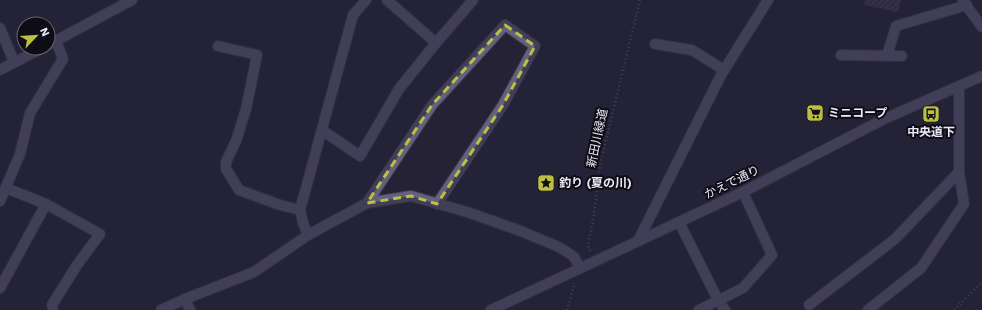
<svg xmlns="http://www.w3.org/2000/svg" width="982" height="310" font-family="'Work Sans','Noto Sans JP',sans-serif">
	<defs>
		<pattern id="building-hatch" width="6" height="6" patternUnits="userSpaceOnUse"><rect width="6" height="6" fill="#3c394f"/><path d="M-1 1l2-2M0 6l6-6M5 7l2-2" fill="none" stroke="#585669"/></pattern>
	</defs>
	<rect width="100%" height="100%" fill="#252236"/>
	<path fill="url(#building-hatch)" d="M865,0H901L898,12L864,5Z"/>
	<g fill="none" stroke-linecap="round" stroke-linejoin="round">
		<defs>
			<g id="minor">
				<path d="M387,0L436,43"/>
				<path d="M963,1L982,27"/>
				<path d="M0,28L14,62"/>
				<path d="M655,44L692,50L724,70"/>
				<path d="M48,45L132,0"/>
				<path d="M218,46L257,55L246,109L236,141L226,162V169L239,190L280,205L300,210"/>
				<path d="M841,55L902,56"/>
				<path d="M887,56L896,26L967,5"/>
				<path d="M0,70L42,48"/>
				<path d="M322,130L360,156L399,89L436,43L473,0"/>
				<path d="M6,188L46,204L100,234L77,265L52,305L53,310"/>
				<path d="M0,201L20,154L30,113L63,59L56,41"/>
				<path d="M367,203L432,105L505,25L535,46L503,105L437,204"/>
				<path d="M679,222L718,300L725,310"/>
				<path d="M308,235L303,223L300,210L353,15L366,0"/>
				<path d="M638,241L721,75L768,0"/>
				<path d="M0,288L46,204"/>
				<path d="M185,299L190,310"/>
				<path d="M809,305L895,239L959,172"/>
				<path d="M161,310L185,299L254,272L308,235L367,203L411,196L467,212L518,230L559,247L570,254L574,257L580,268"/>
				<path d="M491,310L743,192L884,119L982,76"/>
				<path d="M699,310L743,288L772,255L743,192"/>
				<path d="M868,310L921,268L964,204L959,172V86"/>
			</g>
		</defs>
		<use href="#minor" stroke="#413e51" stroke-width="12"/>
		<g stroke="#686577" stroke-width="2.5" stroke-dasharray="1 3" stroke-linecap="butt">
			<path d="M590,251L588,246L594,215L600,165L640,0"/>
			<path d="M567,310L574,286L576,285"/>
			<path d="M954,310L982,282"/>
		</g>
		<use href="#minor" stroke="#64607e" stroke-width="10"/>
	</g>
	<path d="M0 0H982V310H0ZM505,25L535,46L503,105L437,204L411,196L367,203L432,105Z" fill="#252236" fill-opacity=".55" fill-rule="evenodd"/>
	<path fill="none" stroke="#bdbf43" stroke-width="3" stroke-dasharray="8 5" stroke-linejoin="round" d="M505,25L535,46L503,105L437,204L411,196L367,203L432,105Z"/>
	<defs>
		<symbol id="supermarket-square" viewBox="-11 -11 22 22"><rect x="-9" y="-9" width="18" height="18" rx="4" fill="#bdbf43" stroke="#0e0d16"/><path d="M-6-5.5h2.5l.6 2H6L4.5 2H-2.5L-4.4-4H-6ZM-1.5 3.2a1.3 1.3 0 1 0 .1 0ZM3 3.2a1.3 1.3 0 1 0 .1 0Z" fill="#111"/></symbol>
		<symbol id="bus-square" viewBox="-11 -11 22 22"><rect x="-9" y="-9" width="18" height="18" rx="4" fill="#bdbf43" stroke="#0e0d16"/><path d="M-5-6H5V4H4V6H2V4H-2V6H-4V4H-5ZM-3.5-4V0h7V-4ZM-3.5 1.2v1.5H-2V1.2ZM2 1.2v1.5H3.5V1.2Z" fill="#111"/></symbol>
		<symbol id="sight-square" viewBox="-11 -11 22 22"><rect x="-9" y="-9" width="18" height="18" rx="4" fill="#bdbf43" stroke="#0e0d16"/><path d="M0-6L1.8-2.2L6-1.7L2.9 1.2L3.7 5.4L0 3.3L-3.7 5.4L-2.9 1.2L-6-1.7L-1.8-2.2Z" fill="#111"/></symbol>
	</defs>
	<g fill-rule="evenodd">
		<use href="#supermarket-square" x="805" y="103" width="20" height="20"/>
		<use href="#bus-square" x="921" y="104" width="20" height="20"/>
		<use href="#sight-square" x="536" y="173" width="20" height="20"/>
	</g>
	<g text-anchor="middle" stroke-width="4" stroke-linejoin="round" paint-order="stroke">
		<g font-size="12" font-weight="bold" fill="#ebeaf8" stroke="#0e0d16" text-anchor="start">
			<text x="828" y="117">ミニコープ</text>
			<text x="931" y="136" text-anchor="middle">中央道下</text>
			<text x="559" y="187">釣り (夏の川)</text>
		</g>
		<g font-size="12" fill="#ebeaf8" stroke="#0e0d16">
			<text transform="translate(597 138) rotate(-78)" y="4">新田川緑道</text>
			<text transform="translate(732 182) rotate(-26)" y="4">かえで通り</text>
		</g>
	</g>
	<g transform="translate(36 36) rotate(65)"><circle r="19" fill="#0e0d16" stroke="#666570"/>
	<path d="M0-3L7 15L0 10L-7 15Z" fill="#bdbf43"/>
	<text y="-6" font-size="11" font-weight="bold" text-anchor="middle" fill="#ebeaf8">N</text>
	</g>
</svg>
